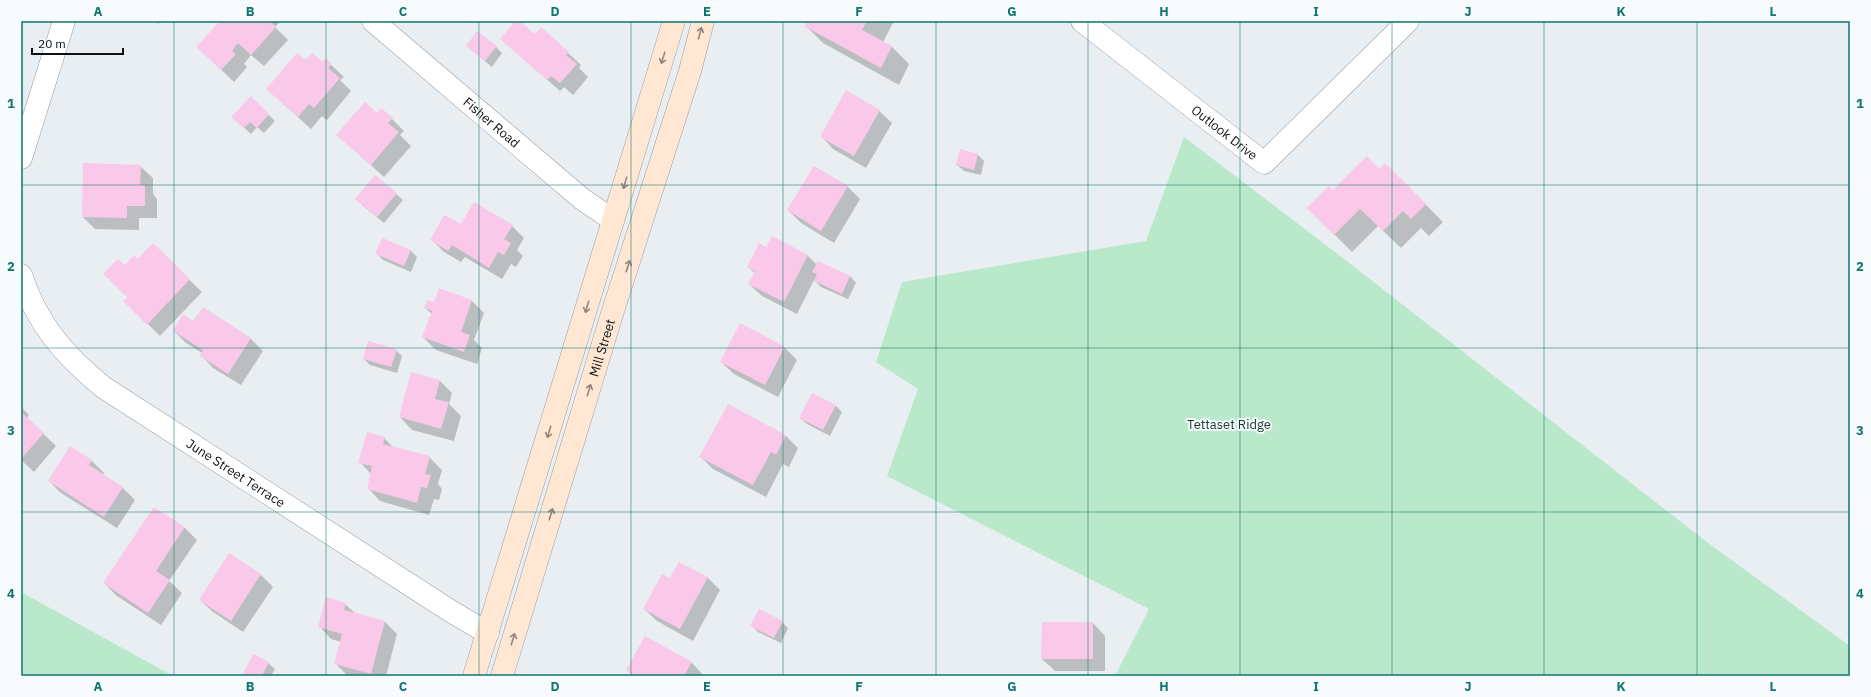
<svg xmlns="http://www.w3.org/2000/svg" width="1871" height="697" font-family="'IBM Plex Sans',sans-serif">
	<rect width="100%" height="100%" fill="#e9eef2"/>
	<g fill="#b9e8ca">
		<path d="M1184,137L1348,262L1708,543L1850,646V676H1115L1149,609L887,476L918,389L876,362L902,282L1146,241Z"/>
		<path d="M21,592L173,676H21Z"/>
	</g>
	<g fill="#0003">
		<path d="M155,21H161L158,24Z"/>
		<path d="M222,21H277L279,23L275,27L288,40L264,66L251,55L244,64L247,67L234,82L210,59Z"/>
		<path d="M516,21L535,36L568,53L581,65L579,68L588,77L573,95L564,87L560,91L501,39Z"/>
		<path d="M808,21H894L883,42L892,47L909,64L899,85L823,43L806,26Z"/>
		<path d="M467,46L496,47L502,53L492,67Z"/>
		<path d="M326,60L344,77L340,80L351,91L327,120L322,116L311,129L267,89L323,64Z"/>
		<path d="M251,98L275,121L264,133L257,127L251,134L239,123Z"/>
		<path d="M879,111L892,123L866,168L833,149L821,136Z"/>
		<path d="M377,114L392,119L404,131L400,135L411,146L384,177L338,135Z"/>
		<path d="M961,150L978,155L984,161L981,175L964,171L957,165Z"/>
		<path d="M1385,164L1443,222L1429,236L1421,228L1401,248L1378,226L1352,252L1308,208L1333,191L1379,170Z"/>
		<path d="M140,166L153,178V194L157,199V218H139V230L95,229L83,217Z"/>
		<path d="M814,167L848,187L860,199L834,243L801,223L788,210Z"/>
		<path d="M376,176L403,200L384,223L362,205Z"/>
		<path d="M461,226H512L524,238L517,250L523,256L516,267L511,264L502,279L465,257L461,262L444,252L431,239Z"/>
		<path d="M772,238L808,256L817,265L850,276L856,283L848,299L821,287L814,280L797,314L762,296L749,284L755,273L748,267L767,248Z"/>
		<path d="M383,239L411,251L417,257L411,272L383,260L377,254Z"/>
		<path d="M153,245L202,292L160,336L125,301L128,298L138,261Z"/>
		<path d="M472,301L484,313L474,340L482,348L477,364L436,350L423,337L432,314L425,308L435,303Z"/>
		<path d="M174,331L250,338L263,351L241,385L213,368L201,355L202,353L186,343Z"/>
		<path d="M784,347L797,360L778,397L734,374L721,362Z"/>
		<path d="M396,350L402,356L397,373L370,365L364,359Z"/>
		<path d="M440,381L452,393L449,404L461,416L454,441L412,430L400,417Z"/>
		<path d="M813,394L836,406L842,412L830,436L807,424L800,418Z"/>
		<path d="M728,405L786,436L798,448L789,467L783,464L766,497L713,469L701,457Z"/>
		<path d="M21,407L29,415L27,418L56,446L34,472L21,460Z"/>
		<path d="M384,438L393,447L429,457L442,470L438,484L442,489L439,500L434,499L429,515L380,501L368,488L371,474L360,462Z"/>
		<path d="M70,448L92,461L104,473L103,475L122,487L135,500L117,528L61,493L49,481Z"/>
		<path d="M154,508L185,528L197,540L169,581L182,593L161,625L117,596L104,583Z"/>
		<path d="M230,554L261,575L273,587L243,632L213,612L200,600Z"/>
		<path d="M679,563L708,578L720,590L693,641L657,621L644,609L670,580Z"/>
		<path d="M345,604L356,614L385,622L397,634L386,676H348L336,664L341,642L331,639L319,626Z"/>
		<path d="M782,622L788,628L781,643L758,632L752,626Z"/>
		<path d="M1093,623L1105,636V671H1055L1042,659Z"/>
		<path d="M646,637L692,663L704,676H630L631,674L627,670Z"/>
		<path d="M268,663L275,669L271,676H243Z"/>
	</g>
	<g fill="#fac8e8">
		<path d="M220,21H270L276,27L251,55L238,43L232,51L236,54L221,70L196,47Z"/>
		<path d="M515,21H519L535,34L541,27L569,52L566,55L577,64L560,83L551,76L547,80L500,39Z"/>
		<path d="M807,21H867L862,30L892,46L881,68L804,26Z"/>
		<path d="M477,31L497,46L485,61L466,46Z"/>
		<path d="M297,53L306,60L312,53L323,62L326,58L332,64L328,68L340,78L314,108L309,104L298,117L266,89Z"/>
		<path d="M846,90L880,110L854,156L820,137Z"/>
		<path d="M251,96L269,114L257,128L250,122L244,128L231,117Z"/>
		<path d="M365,102L377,113L381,108L393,118L388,123L399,132L371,165L336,135Z"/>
		<path d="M960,149L978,154L974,170L956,165Z"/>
		<path d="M1367,156L1379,169L1385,163L1426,204L1411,219L1403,211L1383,231L1360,209L1334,235L1307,208L1329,186L1333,190Z"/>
		<path d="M83,163L141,165L140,185H145V206H127V218L82,217Z"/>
		<path d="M814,166L848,186L821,231L787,210Z"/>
		<path d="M375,175L397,193L377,217L355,199Z"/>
		<path d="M474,202L513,225L504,239L511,243L504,255L498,252L489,268L452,245L448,251L430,240L444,215L461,224Z"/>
		<path d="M772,236L808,255L784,302L748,284L755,271L747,267L759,243L766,247Z"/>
		<path d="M382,238L411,250L404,266L375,254Z"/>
		<path d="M153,243L190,279L147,325L123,301L127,297L103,274L118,259L125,265L134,255L138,259Z"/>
		<path d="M818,261L850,276L842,294L814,281L817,274L812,272Z"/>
		<path d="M439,288L472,300L461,332L470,335L464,352L422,337L432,311L424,308L427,300L434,302Z"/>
		<path d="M203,307L251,338L228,374L200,356L203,350L173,331L183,314L193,321Z"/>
		<path d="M740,323L785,347L765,385L720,362Z"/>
		<path d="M368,341L397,349L391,367L363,359Z"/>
		<path d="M411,372L440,380L435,399L449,402L441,429L399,417Z"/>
		<path d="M812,393L836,405L823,430L799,418Z"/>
		<path d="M728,404L786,435L776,455L771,452L753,485L699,457Z"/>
		<path d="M21,412L44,433L21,459Z"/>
		<path d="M367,432L385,437L383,444L430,456L425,474L431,475L427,488L421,487L417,503L367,489L372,466L358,463Z"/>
		<path d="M70,446L92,460L89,465L123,487L104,517L48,481Z"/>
		<path d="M154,507L185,527L156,571L170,580L148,613L103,583Z"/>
		<path d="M229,553L261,574L231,621L199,600Z"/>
		<path d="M679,562L708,577L680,629L643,609L662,574L670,578Z"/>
		<path d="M326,597L346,603L344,610L385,621L371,674L334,664L342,634L318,627Z"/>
		<path d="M759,609L783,621L774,638L750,626Z"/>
		<path d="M1042,622H1093V659H1041Z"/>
		<path d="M645,636L692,662L684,676H629L630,673L626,670Z"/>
		<path d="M253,654L269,662L262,676H242Z"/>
	</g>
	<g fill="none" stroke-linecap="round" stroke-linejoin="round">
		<defs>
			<g id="street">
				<path id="s1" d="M373,21L582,199L613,220"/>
				<path id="s2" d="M1082,21L1264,163L1408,21"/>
				<path d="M21,158L64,21"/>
				<path id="s3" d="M21,275C37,324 64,355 103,387L452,612L488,633"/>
			</g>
			<g id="secondary">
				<path d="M474,676L674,21"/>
				<path id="s4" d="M502,676L612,314L690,71L703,21"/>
			</g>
		</defs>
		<use href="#street" stroke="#989ca0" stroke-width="23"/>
		<use href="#secondary" stroke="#989ca0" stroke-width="23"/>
		<use href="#street" stroke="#fff" stroke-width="22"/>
		<use href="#secondary" stroke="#ffe7d4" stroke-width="22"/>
	</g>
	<defs><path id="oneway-shaft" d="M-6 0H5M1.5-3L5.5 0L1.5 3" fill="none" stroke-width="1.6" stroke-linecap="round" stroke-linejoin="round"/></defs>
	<g stroke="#93867c">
		<use href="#oneway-shaft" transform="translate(700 33) rotate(-75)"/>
		<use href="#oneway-shaft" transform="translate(663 58) rotate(107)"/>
		<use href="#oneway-shaft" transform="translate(625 183) rotate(107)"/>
		<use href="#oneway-shaft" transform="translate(628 266) rotate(-72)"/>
		<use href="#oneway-shaft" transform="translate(587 307) rotate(106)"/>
		<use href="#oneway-shaft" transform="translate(589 390) rotate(-73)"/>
		<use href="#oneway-shaft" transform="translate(549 432) rotate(107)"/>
		<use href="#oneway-shaft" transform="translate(551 514) rotate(-73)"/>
		<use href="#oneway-shaft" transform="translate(513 639) rotate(-73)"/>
	</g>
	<path fill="none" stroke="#0f766e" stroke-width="1" stroke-opacity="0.55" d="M174,21V676M326,21V676M479,21V676M631,21V676M783,21V676M936,21V676M1088,21V676M1240,21V676M1392,21V676M1544,21V676M1697,21V676M21,185H1850M21,348H1850M21,512H1850"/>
	<g text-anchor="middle" stroke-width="4" stroke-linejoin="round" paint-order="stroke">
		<g font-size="13" fill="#0e1011" stroke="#f7fbfe">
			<text dy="5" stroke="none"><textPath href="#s1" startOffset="156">Fisher Road</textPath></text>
			<text dy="5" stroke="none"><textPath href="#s2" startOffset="181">Outlook Drive</textPath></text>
			<text dy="5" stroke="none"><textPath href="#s4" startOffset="343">Mill Street</textPath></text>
			<text dy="5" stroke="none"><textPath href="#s3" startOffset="299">June Street Terrace</textPath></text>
		</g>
		<g font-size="13" fill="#143d27" stroke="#f7fbfe">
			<text x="1229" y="429">Tettaset Ridge</text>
		</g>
	</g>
	<rect width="1871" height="697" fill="none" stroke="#f7fbfe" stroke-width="44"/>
	<path d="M32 48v6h91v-6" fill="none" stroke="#0e1011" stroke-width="2"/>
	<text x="38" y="48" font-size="12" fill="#0e1011" stroke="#f7fbfe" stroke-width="3" paint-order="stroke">20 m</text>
	<rect x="22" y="22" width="1827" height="653" fill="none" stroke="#0f766e" stroke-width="1.5"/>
	<g font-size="13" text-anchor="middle" font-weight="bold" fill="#0f766e">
		<text x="98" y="16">A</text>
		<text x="250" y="16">B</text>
		<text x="403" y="16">C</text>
		<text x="555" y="16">D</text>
		<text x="707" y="16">E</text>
		<text x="859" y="16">F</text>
		<text x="1012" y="16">G</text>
		<text x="1164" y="16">H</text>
		<text x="1316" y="16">I</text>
		<text x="1468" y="16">J</text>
		<text x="1621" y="16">K</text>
		<text x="1773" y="16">L</text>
		<text x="11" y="108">1</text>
		<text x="1860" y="108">1</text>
		<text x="11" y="271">2</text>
		<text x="1860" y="271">2</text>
		<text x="11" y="435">3</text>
		<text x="1860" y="435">3</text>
		<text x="11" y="598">4</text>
		<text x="1860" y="598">4</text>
		<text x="98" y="691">A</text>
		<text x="250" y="691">B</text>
		<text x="403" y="691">C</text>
		<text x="555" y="691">D</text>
		<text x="707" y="691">E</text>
		<text x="859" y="691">F</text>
		<text x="1012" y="691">G</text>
		<text x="1164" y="691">H</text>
		<text x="1316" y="691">I</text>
		<text x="1468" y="691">J</text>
		<text x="1621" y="691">K</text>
		<text x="1773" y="691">L</text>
	</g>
</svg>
